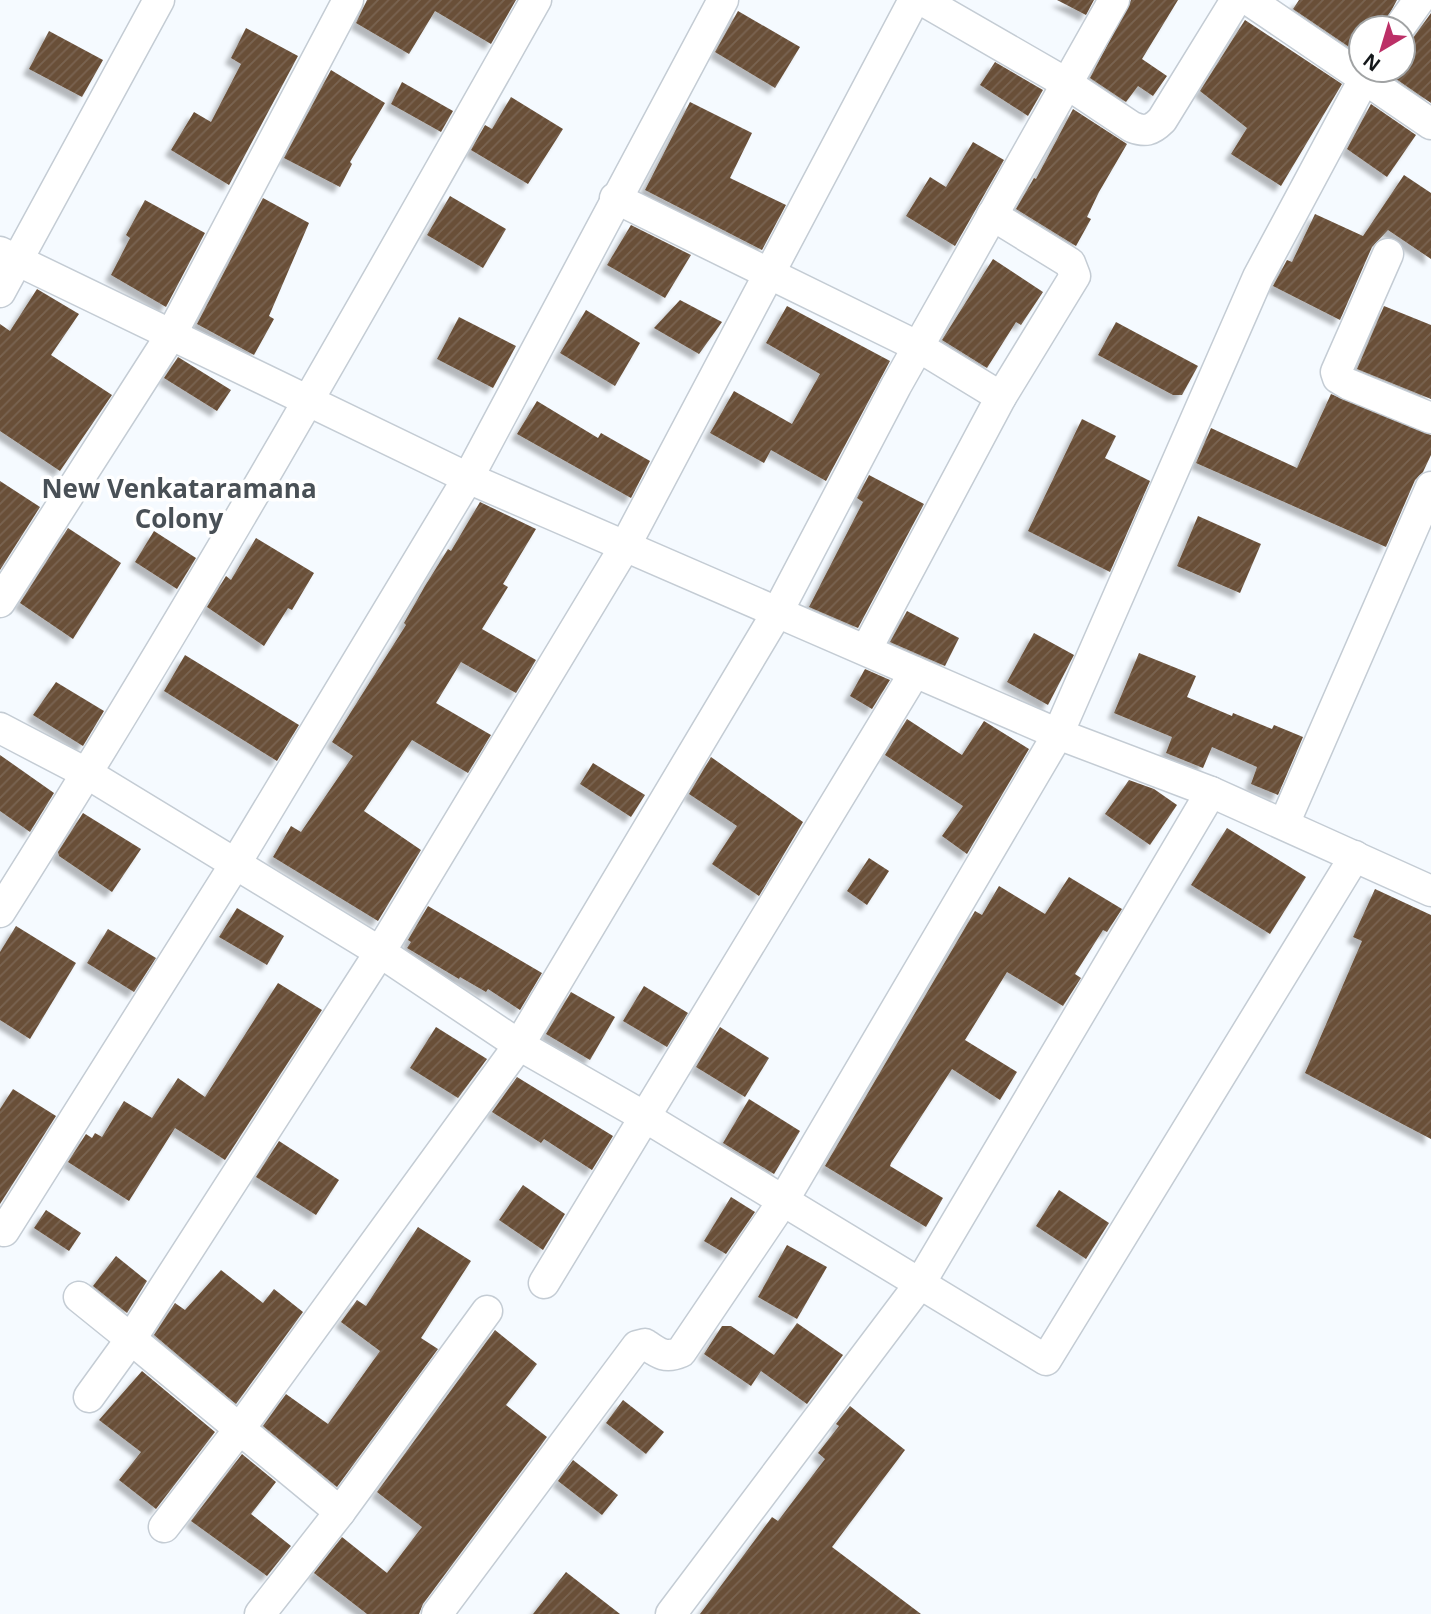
<svg xmlns="http://www.w3.org/2000/svg" width="1431" height="1614" font-family="'Open Sans',sans-serif">
	<defs>
		<pattern id="building-hatch" width="6" height="6" patternUnits="userSpaceOnUse" patternTransform="scale(1.75)"><rect width="6" height="6" fill="#694f38"/><path d="M-1 1l2-2M0 6l6-6M5 7l2-2" fill="none" stroke="#796452"/></pattern>
		<filter id="shadow"><feDropShadow dx="-6" dy="6" stdDeviation="2" flood-color="#0004"/></filter>
	</defs>
	<rect width="100%" height="100%" fill="#f5faff"/>
	<g fill="url(#building-hatch)" filter="url(#shadow)">
		<path d="M367,0H516L491,44L435,11L409,54L356,23Z"/>
		<path d="M1057,0H1094L1086,15Z"/>
		<path d="M1131,0H1178L1142,59L1167,76L1153,96L1138,86L1126,102L1090,78Z"/>
		<path d="M1299,0H1397L1382,28H1361V55L1293,9Z"/>
		<path d="M738,11L800,47L775,88L715,52Z"/>
		<path d="M1431,13V103L1386,72L1403,70V45L1413,38Z"/>
		<path d="M1245,20L1342,84L1281,186L1231,154L1247,128L1200,91Z"/>
		<path d="M246,28L298,56L229,185L171,150L194,112L211,122L241,64L231,58Z"/>
		<path d="M49,31L103,60L82,97L29,69Z"/>
		<path d="M995,62L1043,90L1028,116L980,85Z"/>
		<path d="M331,70L385,103L350,162L352,164L340,187L284,158Z"/>
		<path d="M402,82L453,111L441,132L391,104Z"/>
		<path d="M511,97L563,129L528,184L471,150L485,125L492,129Z"/>
		<path d="M690,102L752,133L730,178L786,205L762,250L645,190Z"/>
		<path d="M1371,104L1416,135L1387,177L1347,149Z"/>
		<path d="M1073,109L1127,144L1099,192L1087,217L1091,219L1076,246L1016,209L1034,178L1036,179Z"/>
		<path d="M973,142L1004,160L955,246L906,216L930,177L946,187Z"/>
		<path d="M1404,175L1431,193V259L1388,230L1372,247L1340,320L1273,286L1287,260L1292,262L1315,214L1363,236Z"/>
		<path d="M450,196L506,229L483,268L427,235Z"/>
		<path d="M263,198L309,223L269,316L274,319L254,355L197,324Z"/>
		<path d="M145,200L205,233L166,307L111,275L130,238L126,235Z"/>
		<path d="M631,225L691,255L665,298L607,265Z"/>
		<path d="M993,259L1043,292L1021,325L1016,322L987,368L942,340Z"/>
		<path d="M37,289L79,314L51,355L112,395L60,471L0,431V324L10,331Z"/>
		<path d="M680,300L722,322L699,354L654,328Z"/>
		<path d="M787,306L890,361L826,481L771,450L764,463L710,433L734,391L792,424L820,374L766,343Z"/>
		<path d="M1384,306L1431,325V399L1357,369Z"/>
		<path d="M586,310L640,343L615,386L560,353Z"/>
		<path d="M459,317L516,346L493,388L437,359Z"/>
		<path d="M1116,322L1198,366L1182,395H1173L1098,355Z"/>
		<path d="M178,357L231,390L217,411L164,378Z"/>
		<path d="M1331,394L1431,435V455L1423,472L1415,480L1386,547L1196,463L1211,428L1297,468Z"/>
		<path d="M537,401L598,438L601,433L650,461L631,498L517,434Z"/>
		<path d="M1082,419L1116,436L1105,458L1150,481L1110,572L1028,531Z"/>
		<path d="M869,475L924,504L858,628L809,607L863,502L857,498Z"/>
		<path d="M0,481L40,507L0,570Z"/>
		<path d="M480,502L536,529L503,584L508,587L482,629L536,660L516,693L461,662L436,703L491,735L468,773L412,740L364,811L421,850L378,921L273,857L291,826L301,832L353,756L332,742L406,625L404,623L425,586L448,549L451,551Z"/>
		<path d="M1198,516L1261,544L1240,593L1177,566Z"/>
		<path d="M68,528L121,563L73,639L20,603Z"/>
		<path d="M154,531L196,558L177,589L135,562Z"/>
		<path d="M256,538L314,573L292,610L288,608L264,646L207,607L226,576L231,580Z"/>
		<path d="M907,611L959,638L945,666L890,642Z"/>
		<path d="M1034,633L1074,655L1048,705L1007,682Z"/>
		<path d="M1139,653L1196,676L1187,697L1232,716L1233,713L1272,729L1274,725L1303,737L1278,795L1251,784L1257,767L1212,747L1203,768L1166,753L1172,737L1114,713Z"/>
		<path d="M185,655L299,725L277,761L164,691Z"/>
		<path d="M865,669L890,680L872,709L850,696Z"/>
		<path d="M56,682L104,711L83,746L33,715Z"/>
		<path d="M907,719L962,755L984,721L1029,749L967,854L942,836L963,806L885,755Z"/>
		<path d="M0,755L54,793L30,832L0,811Z"/>
		<path d="M711,757L803,822L759,896L712,864L737,826L689,794Z"/>
		<path d="M593,763L645,795L631,817L580,784Z"/>
		<path d="M1129,780L1154,789L1177,805L1150,845L1105,814Z"/>
		<path d="M83,813L141,849L112,892L59,856L58,852Z"/>
		<path d="M1227,828L1306,877L1270,934L1191,885Z"/>
		<path d="M869,858L889,871L867,905L847,891Z"/>
		<path d="M1069,877L1122,909L1107,932L1103,930L1075,974L1081,978L1063,1006L1007,972L965,1040L1017,1072L1000,1100L952,1069L891,1163L890,1166L943,1198L926,1227L825,1166L975,911L982,915L999,886L1045,914Z"/>
		<path d="M1375,889L1431,915V1139L1305,1073L1362,941L1353,937Z"/>
		<path d="M428,906L542,973L520,1010L488,989L486,992L460,977L459,979L407,948L411,942L408,940Z"/>
		<path d="M237,908L284,936L267,965L219,937Z"/>
		<path d="M16,926L76,963L30,1039L0,1020V952Z"/>
		<path d="M108,929L156,958L134,992L87,963Z"/>
		<path d="M278,983L322,1010L225,1160L175,1128L129,1201L68,1162L86,1134L92,1138L95,1133L102,1137L124,1101L152,1118L178,1078L205,1097Z"/>
		<path d="M644,986L688,1013L667,1047L623,1021Z"/>
		<path d="M571,992L615,1017L590,1060L546,1034Z"/>
		<path d="M436,1027L487,1059L458,1098L410,1068Z"/>
		<path d="M720,1027L769,1058L745,1097L696,1067Z"/>
		<path d="M517,1077L613,1136L592,1170L544,1139L541,1143L492,1112Z"/>
		<path d="M13,1089L56,1116L0,1204V1109Z"/>
		<path d="M749,1099L800,1131L774,1174L723,1143Z"/>
		<path d="M279,1141L339,1180L316,1215L256,1177Z"/>
		<path d="M523,1185L565,1214L543,1250L499,1220Z"/>
		<path d="M1059,1190L1109,1223L1086,1259L1036,1226Z"/>
		<path d="M731,1197L755,1212L726,1254L704,1241Z"/>
		<path d="M46,1210L81,1233L69,1251L34,1228Z"/>
		<path d="M418,1227L471,1261L421,1338L438,1349L337,1487L263,1426L286,1394L328,1424L380,1351L341,1322L357,1300L366,1306Z"/>
		<path d="M787,1245L827,1267L797,1319L758,1297Z"/>
		<path d="M116,1256L147,1281L127,1313L93,1286Z"/>
		<path d="M221,1270L263,1303L274,1289L303,1312L236,1404L154,1335L175,1303L185,1310Z"/>
		<path d="M797,1323L843,1355L807,1404L761,1371L751,1386L704,1354L722,1326H731L774,1355Z"/>
		<path d="M495,1330L537,1364L506,1405L547,1437L423,1604L419,1614H367L314,1573L342,1537L387,1573L422,1527L377,1492Z"/>
		<path d="M142,1371L215,1432L156,1509L119,1480L141,1452L99,1420Z"/>
		<path d="M623,1400L664,1432L646,1454L606,1423Z"/>
		<path d="M850,1406L905,1450L832,1547L921,1614H700L772,1517L778,1521L825,1459L818,1453L839,1426L836,1424Z"/>
		<path d="M242,1454L276,1482L251,1514L291,1546L267,1576L191,1521Z"/>
		<path d="M573,1460L618,1495L602,1515L558,1481Z"/>
		<path d="M566,1572L620,1614H533Z"/>
	</g>
	<g fill="none" stroke-linecap="round" stroke-linejoin="round">
		<defs>
			<g id="street">
				<path d="M922,0L1066,83L1132,127C1145,132 1151,131 1162,120L1236,0"/>
				<path d="M1249,0L1431,124"/>
				<path d="M1399,28L1419,0"/>
				<path d="M615,198L919,347L1001,397"/>
				<path d="M0,252L468,478L1058,734L1211,792L1431,891"/>
				<path d="M1388,254L1336,372L1338,378L1348,384L1431,418"/>
				<path d="M0,292L159,0"/>
				<path d="M0,602L171,335L348,0"/>
				<path d="M866,650L1001,397L1075,276L1070,263L992,215"/>
				<path d="M0,728L88,774L380,952L519,1045L645,1117L1046,1360L1355,856"/>
				<path d="M1284,824L1431,487"/>
				<path d="M0,912C189,614 363,307 536,0"/>
				<path d="M4,1231L234,866L468,478L723,0"/>
				<path d="M544,1283L915,672"/>
				<path d="M79,1297L131,1339L380,952L624,548L914,0"/>
				<path d="M89,1397L131,1339L340,1512"/>
				<path d="M164,1527L238,1431L519,1045L778,611L896,386L1114,0"/>
				<path d="M260,1614L340,1512L487,1311"/>
				<path d="M437,1614L637,1346L645,1344C658,1353 665,1359 681,1352L783,1201L1058,734L1258,277L1369,70"/>
				<path d="M671,1614L919,1285L1211,792"/>
			</g>
		</defs>
		<use href="#street" stroke="#c4ccd4" stroke-width="33"/>
		<use href="#street" stroke="#fff" stroke-width="30"/>
	</g>
	<g text-anchor="middle" stroke-width="7" stroke-linejoin="round" paint-order="stroke">
		<g font-size="26" font-weight="bold" fill="#495056" stroke="#fff">
			<text x="179" y="498">New Venkataramana<tspan x="179" dy="30">Colony</tspan></text>
		</g>
	</g>
	<g transform="translate(1382 49) rotate(218)"><circle r="33" fill="#ffffff" stroke="#a1a3a4" stroke-width="2"/>
	<path d="M0-5L12 26L0 18L-12 26Z" fill="#bc3067"/>
	<text y="-10" font-size="19" font-weight="bold" text-anchor="middle" fill="#15181b">N</text>
	</g>
</svg>
